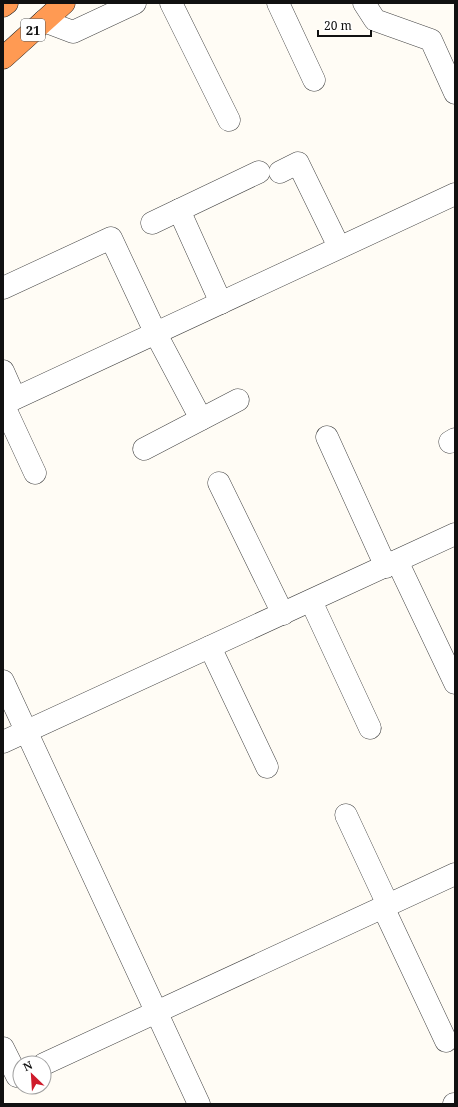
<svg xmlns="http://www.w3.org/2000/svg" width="458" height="1107" font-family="'Noto Serif',serif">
	<rect width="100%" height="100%" fill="#fffcf5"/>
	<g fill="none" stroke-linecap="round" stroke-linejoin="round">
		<defs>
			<g id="minor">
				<path d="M171,3L229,120"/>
				<path d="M278,3L314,80"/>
				<path d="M364,3L375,20L431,40L455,93"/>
				<path d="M44,21L73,32L135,3"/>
				<path d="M280,172L298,163L339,247"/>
				<path d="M179,210L221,303"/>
				<path d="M152,223L259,172"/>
				<path d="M3,288L111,238L156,334L201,419"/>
				<path d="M3,371L15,398"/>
				<path d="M3,404L455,194"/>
				<path d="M3,404L35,473"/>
				<path d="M327,437L386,567"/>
				<path d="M450,442L455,439"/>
				<path d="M144,449L238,400"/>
				<path d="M219,483L283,614"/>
				<path d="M397,561L455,683"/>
				<path d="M311,601L370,728"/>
				<path d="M210,647L267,767"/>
				<path d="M3,681L199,1104"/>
				<path d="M3,742L455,534"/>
				<path d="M346,815L388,905"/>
				<path d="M383,907L446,1041"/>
				<path d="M3,1048L17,1076"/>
				<path d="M44,1064L455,874"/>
				<path d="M454,1104H455"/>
			</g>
			<g id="highway">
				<path d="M3,6L7,3"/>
				<path d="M3,58L64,3"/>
			</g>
		</defs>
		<use href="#minor" stroke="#444" stroke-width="23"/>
		<use href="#highway" stroke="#222" stroke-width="23"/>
		<use href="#minor" stroke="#fff" stroke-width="22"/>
		<use href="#highway" stroke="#ff9a53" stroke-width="22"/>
	</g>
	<g text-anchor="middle" stroke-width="4" stroke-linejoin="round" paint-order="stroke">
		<rect fill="#fff" stroke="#585858" stroke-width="1" x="21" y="19" width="24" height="22" rx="3"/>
		<g font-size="13" font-weight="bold" fill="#111">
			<text x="33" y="35">21</text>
		</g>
	</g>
	<rect width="458" height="1107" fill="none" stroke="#111111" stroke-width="8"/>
	<g transform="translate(32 1075) rotate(335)"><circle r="19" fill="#ffffff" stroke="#a0a0a0"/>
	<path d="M0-3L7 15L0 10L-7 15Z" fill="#cf1b2b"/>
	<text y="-6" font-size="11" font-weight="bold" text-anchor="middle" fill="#111111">N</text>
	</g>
	<path d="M318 30v6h53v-6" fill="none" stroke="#111111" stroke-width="2"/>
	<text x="324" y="30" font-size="12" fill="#111111" stroke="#ffffff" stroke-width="3" paint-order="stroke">20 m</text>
</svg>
